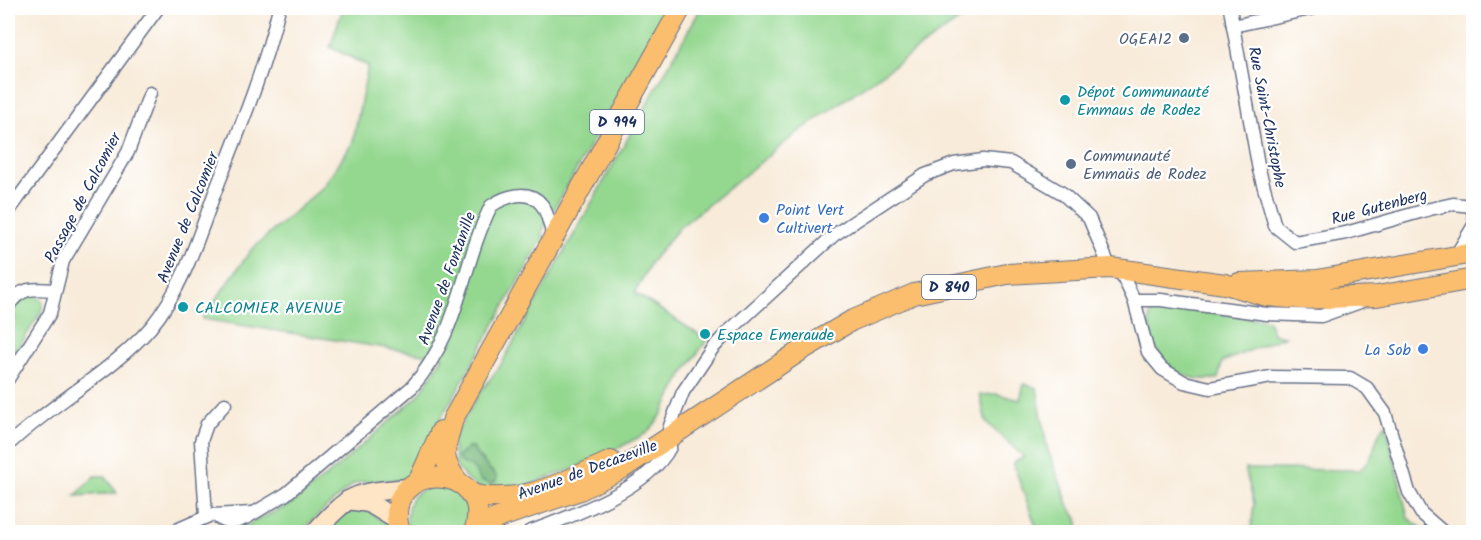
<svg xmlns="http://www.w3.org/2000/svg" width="1481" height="540" font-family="Kalam,sans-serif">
	<rect width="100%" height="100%" fill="#fff"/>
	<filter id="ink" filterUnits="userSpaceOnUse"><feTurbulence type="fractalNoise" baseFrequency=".0167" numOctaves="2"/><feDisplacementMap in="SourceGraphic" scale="12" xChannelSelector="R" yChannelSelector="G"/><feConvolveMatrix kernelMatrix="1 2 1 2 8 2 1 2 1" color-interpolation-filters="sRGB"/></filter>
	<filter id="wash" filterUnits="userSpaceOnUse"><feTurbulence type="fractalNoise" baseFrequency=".008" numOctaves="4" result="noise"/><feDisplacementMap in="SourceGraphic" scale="24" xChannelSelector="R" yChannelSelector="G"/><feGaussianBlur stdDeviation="1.35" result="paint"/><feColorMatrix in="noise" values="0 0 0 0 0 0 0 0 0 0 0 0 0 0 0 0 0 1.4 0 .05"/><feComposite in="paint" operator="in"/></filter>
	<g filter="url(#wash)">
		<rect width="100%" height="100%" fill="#f8ebd9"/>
		<g fill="#94d890" stroke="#588477" stroke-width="1.5">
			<path d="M343,8H667L543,229V238L435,429L412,476L403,480L361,482L352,485L299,532H232L291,504L335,469L419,395L443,357L202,319L251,250L323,187L353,142L368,66L330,47Z"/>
			<path d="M701,8H997L961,19L797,133L679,228L651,262L635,293L707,340L683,374L659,419L647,433L592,462L514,490L483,489L468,481L456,466L452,441L479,394L500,366Z"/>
			<path d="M36,295L43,302L42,310L8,365V329L15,317L9,314L25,296Z"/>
			<path d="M1174,307L1268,320L1273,334L1285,336L1222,362L1218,379C1211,379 1202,380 1194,378C1163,372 1142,337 1152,308Z"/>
			<path d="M1024,384L1037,388L1047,448L1070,509L1077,518L1080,532H1038L1013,463L1024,457L986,422L980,395L997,394L1020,400Z"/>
			<path d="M1386,424L1408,518L1427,532H1251L1254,503L1245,469L1359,470C1381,454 1369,441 1386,424Z"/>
			<path d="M95,476H105L117,493L75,496Z"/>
			<path d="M444,486C469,501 469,504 467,532H407C407,498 408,490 444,486Z"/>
			<path d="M362,507L390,526V532H327L344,514Z"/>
		</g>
		<path fill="#77b87a" stroke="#49746c" stroke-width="1.5" d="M469,447H473L476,454L497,477L496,481L491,484L481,481L473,468L460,462L457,457Z"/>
	</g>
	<g filter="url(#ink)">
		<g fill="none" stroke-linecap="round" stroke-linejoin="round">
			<defs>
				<g id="street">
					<path d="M1230,8L1233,26"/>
					<path d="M1314,8L1233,26L1259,170L1275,226L1295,242L1346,233L1430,209L1453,204L1472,206L1474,216"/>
					<path d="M8,212L158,8"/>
					<path d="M1455,257L1474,225"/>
					<path d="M1120,270L1134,300L1148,352L1162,369L1184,382L1210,388L1271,377L1350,378L1367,388L1385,413L1409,492L1421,513L1443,532"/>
					<path d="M1134,300H1161L1267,314L1321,316L1360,302"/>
					<path d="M8,306C21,287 33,288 54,290"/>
					<path d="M8,379L50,313L63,261L128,152L150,93"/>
					<path d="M8,445C51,404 114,370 151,327C183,288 198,238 215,192C239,131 264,71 279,8"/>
					<path d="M254,513L286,494L412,387C461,331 460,269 491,206C505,196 529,188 542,205C548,213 550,227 553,236"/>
					<path d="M206,516L201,441L207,424L225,404"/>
					<path d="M172,532L211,515L254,513C242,521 229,527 216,516"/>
					<path d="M529,532C570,517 650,488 670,447L667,439L670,426L683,392L712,349L727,333L834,235L925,175L954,164L983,160L1011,163L1062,193L1089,218L1110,268"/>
				</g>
				<g id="secondary">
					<path d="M348,500L369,503L397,520"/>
					<path d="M315,532C352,491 356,493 409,488"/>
				</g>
				<g id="primary">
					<path d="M1239,283L1317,280L1474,253"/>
					<path d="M419,480L441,431"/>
					<path d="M459,483C438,456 445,450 453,419L681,8"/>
					<path d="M470,494C520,507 567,480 611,461"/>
					<path d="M400,532C377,458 499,461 474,532"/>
					<path d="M475,532L495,519L580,490L623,468L800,351L851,321L914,294L1007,274L1110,268L1225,284L1266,296L1302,299L1377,296L1474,279"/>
				</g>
			</defs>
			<use href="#street" stroke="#687189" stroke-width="15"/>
			<use href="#secondary" stroke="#687189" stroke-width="21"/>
			<use href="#primary" stroke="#687189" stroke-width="22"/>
			<use href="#street" stroke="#fff" stroke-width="12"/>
			<use href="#secondary" stroke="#fde5c5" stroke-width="18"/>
			<use href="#primary" stroke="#fabe6e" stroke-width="20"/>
		</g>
	</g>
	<g fill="#5c6f8a" stroke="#fff" stroke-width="2">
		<circle cx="1184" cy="38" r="6"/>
		<circle cx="1071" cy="164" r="6"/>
	</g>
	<g fill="#0f9aa8" stroke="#fff" stroke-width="2">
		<circle cx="1065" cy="100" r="6"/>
		<circle cx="183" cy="307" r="6"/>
		<circle cx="705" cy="334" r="6"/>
	</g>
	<g fill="#3f7fe0" stroke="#fff" stroke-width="2">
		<circle cx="764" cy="218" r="6"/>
		<circle cx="1423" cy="349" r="6"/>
	</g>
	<g text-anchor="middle" stroke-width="4.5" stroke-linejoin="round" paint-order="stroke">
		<g fill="#fff" stroke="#5f6d8e" stroke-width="1.5">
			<rect x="590" y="110" width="54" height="24" rx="4.5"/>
			<rect x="922" y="275" width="54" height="24" rx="4.5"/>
		</g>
		<g font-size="15" font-weight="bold" fill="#1b2f5e">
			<text x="617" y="127">D 994</text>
			<text x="949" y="292">D 840</text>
		</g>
		<g font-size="16" fill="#4e5e75" stroke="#fff" text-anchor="end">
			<text x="1172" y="44">OGEA12</text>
			<text x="1083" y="161" text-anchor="start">Communauté<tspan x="1083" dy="18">Emmaüs de Rodez</tspan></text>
		</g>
		<g font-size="16" fill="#0d838f" stroke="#fff" text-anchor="start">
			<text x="1077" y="97">Dépot Communauté<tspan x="1077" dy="18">Emmaus de Rodez</tspan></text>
			<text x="195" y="313">CALCOMIER AVENUE</text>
			<text x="717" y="340">Espace Emeraude</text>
		</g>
		<g font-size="16" fill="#1b2f5e" stroke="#fff">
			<text transform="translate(1268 117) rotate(79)" y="6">Rue Saint-Christophe</text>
			<text transform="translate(82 197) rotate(-62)" y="6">Passage de Calcomier</text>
			<text transform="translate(1379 206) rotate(-15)" y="6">Rue Gutenberg</text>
			<text transform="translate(187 217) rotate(-68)" y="6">Avenue de Calcomier</text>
			<text transform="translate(446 278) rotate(-70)" y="6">Avenue de Fontanille</text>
			<text transform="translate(587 469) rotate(-20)" y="6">Avenue de Decazeville</text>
		</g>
		<g font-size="16" fill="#366cbe" stroke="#fff" text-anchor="start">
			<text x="776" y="215">Point Vert<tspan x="776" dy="18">Cultivert</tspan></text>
			<text x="1411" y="355" text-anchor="end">La Sob</text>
		</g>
	</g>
	<rect width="1481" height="540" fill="none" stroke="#fff" stroke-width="30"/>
</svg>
